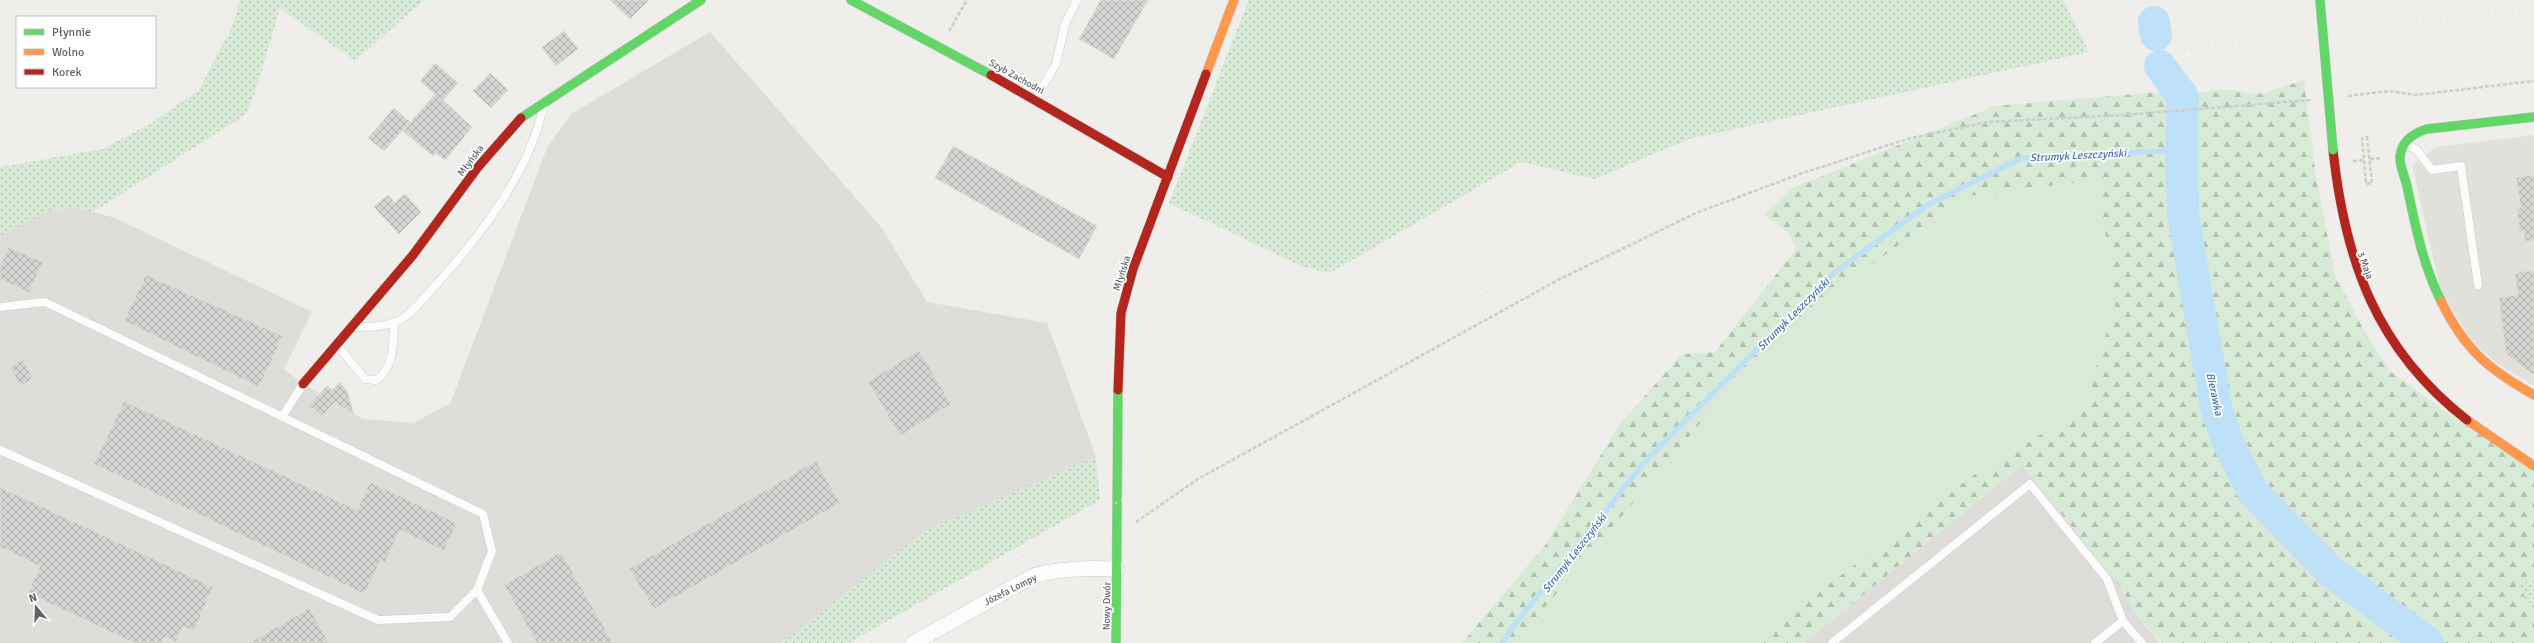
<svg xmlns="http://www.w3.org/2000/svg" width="2534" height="643" font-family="Signika,sans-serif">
	<defs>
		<pattern id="grass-dots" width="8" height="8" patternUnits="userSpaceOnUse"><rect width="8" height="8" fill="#d8ebd6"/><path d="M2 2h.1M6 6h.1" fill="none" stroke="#b2c2b1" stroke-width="1.8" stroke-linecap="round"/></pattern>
		<pattern id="forest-firs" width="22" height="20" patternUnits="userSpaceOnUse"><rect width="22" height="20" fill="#d8ebd6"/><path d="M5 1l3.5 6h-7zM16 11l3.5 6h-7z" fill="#b2c2b1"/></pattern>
		<pattern id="building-cross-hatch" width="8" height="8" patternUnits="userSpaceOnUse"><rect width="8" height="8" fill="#d6d5d3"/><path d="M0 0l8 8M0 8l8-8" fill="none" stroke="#b1b0af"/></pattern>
	</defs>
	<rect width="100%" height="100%" fill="#efeeea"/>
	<g fill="#dfddda">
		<path d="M710,32L881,227L927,302L1047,323L1096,457L925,531L782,643H0V236L49,211L72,206L115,218L312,312L284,369L303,384L363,419L413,423L450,404L547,148L571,114Z"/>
		<path d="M2022,465L2118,584L2139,618L2160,643H1804Z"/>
	</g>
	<path fill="#e2e0da" d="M2534,135V386L2495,362L2472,341L2441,291L2412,165L2436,147Z"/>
	<g fill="url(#grass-dots)">
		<path d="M240,0H424L355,61L280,8L255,93L245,115L93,212L72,206L49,211L0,236V167L103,149L153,122L199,90L233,25Z"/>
		<path d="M1249,0H2063L2089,52L1689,139L1595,179L1521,162L1330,273L1301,266L1169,203Z"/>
		<path d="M1096,457L1100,500L849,643H782L925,531Z"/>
		<path d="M2534,576V607L2526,601L2521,585Z"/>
	</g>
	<path fill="url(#forest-firs)" d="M2304,80L2316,177L2335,275L2366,334L2390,371L2443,410L2534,469V576L2521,585L2526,601L2534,607V643H2162L2139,618L2118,584L2022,465L1804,643H1751L1975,474L2084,408L2097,180L1962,197L1835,293L1721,399L1515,643H1462L1546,544L1620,424L1682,354L1715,352L1797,248L1788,232L1764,215L1790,189L1995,106L2160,92L2174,96L2223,89L2261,94Z"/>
	<path fill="#d8ebd6" d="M2097,180L2116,301L2084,408L1975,474L1751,643H1515L1721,399L1835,293L1962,197Z"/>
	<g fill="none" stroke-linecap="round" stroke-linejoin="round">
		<path stroke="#bfe0f9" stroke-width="5.5" d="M1503,643L1512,628L1647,459L1835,272L1929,204L2022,158L2181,150"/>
		<g stroke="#bfe0f9" stroke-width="32">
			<path d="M2154,22L2156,35"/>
			<path d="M2160,66L2183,97L2181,150L2183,213L2216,407L2227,440L2253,492L2330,571L2428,643"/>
		</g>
	</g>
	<g fill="url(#building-cross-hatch)" stroke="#deddd9">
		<path d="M610,0H649L630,19Z"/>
		<path d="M1101,0H1148L1114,59L1079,39Z"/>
		<path d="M564,31L578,49L556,66L542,47Z"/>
		<path d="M435,63L458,83L443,100L472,127L445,160L436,153L433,156L403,131L435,94L420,81Z"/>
		<path d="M490,73L508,90L491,108L473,91Z"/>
		<path d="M394,108L410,122L384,151L368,138Z"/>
		<path d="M953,146L1097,226L1079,259L935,178Z"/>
		<path d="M2534,175V241H2525L2524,231L2520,232L2517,209L2521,208L2516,177Z"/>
		<path d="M405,194L421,212L399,234L374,207L388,195L395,203Z"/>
		<path d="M8,247L43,262L29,293L0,279V267Z"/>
		<path d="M2534,270V375L2506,354L2499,297L2518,295L2515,273Z"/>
		<path d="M146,275L283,336L259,387L124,321Z"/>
		<path d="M919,350L951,404L900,436L868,382Z"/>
		<path d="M23,359L33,379L20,386L10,367Z"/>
		<path d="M340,382L348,393L354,415L335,402L322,416L308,405L327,386L332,390Z"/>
		<path d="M124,401L357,510L370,482L457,523L444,551L400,530L385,562L381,560L364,594L94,464Z"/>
		<path d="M816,461L840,503L654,609L629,569Z"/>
		<path d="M0,487L213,587L194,631L183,626L176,642L164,637L161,643H134L28,593L40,566L0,547Z"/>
		<path d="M561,552L613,643H537L504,585Z"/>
		<path d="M309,608L329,643H249L281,625Z"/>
	</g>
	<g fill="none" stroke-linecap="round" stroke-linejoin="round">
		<defs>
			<g id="lane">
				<path d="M1036,98L1056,64L1065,24L1077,0"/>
				<path d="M2406,144L2417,150L2432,170L2461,166L2478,285"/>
				<path d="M0,307L45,302L483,514L492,551L477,590L508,643"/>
				<path d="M355,327C371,327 388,327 402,319C414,311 425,297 434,287C478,239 530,172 543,107"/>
				<path d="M337,345L365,379L376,380C395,367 393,343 394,323"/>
				<path d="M282,417L303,384"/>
				<path d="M0,450L378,620L450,617L477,590"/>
				<path d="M1832,643L2030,484L2107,579L2123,621L2142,643"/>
				<path d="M2095,643L2123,621"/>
			</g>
			<path id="street" d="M913,643L1033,576C1061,568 1089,568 1117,569"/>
			<g id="fast">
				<path d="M851,0L991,75"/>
				<path d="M521,118L701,0"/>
				<path d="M2441,301C2423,265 2415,225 2407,186C2405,177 2399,165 2400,156C2402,141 2414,133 2427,129L2534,117"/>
				<path d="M1116,643L1118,390"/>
			</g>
			<g id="slow">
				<path d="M1206,74L1234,0"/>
				<path d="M2441,301C2465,350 2488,369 2534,395"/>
				<path d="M2467,420L2534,466"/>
			</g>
			<g id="jam">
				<path d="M991,75L1168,177"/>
				<path d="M2333,150C2345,261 2376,349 2467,420"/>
				<path d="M303,384L413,255L478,167L521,118"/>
				<path d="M1118,390L1121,313L1133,269L1206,74"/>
			</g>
		</defs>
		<use href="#lane" stroke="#cbcccc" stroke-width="9"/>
		<use href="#street" stroke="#cbcccc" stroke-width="16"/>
		<use href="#fast" stroke="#cacacb" stroke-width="10"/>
		<use href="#slow" stroke="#cacacb" stroke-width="10"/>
		<use href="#jam" stroke="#cacacb" stroke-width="10"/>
		<g stroke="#cacfcc" stroke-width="2.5" stroke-dasharray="4 2" stroke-linecap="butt">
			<path d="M949,31L967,0"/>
			<path d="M2348,96L2389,91L2416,95L2534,81"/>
			<path d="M2367,137L2372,183L2366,184L2362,138Z"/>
			<path d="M2370,159L2381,158"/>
			<path d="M2353,161L2364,160"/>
			<path d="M2521,356L2522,365"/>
			<path d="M1136,522L1198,479L1558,280L1696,213L1800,174L1907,139L1987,122L2124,115L2311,100"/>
		</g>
		<use href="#lane" stroke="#fdfcfc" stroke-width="8"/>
		<use href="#street" stroke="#fdfcfc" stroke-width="15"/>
		<use href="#fast" stroke="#63d668" stroke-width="9"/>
		<use href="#slow" stroke="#ff974d" stroke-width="9"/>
		<use href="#jam" stroke="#b3261e" stroke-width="9"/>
		<path stroke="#e4e4e4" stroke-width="3" stroke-dasharray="1 5" stroke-linecap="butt" d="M871,643L1550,256L1684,192L1769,158L1858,126L1966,93L2101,64L2228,43L2534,9"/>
		<defs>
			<path id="fast-bridge" d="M2320,0L2333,150"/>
		</defs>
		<use href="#fast-bridge" stroke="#cacacb" stroke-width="10" stroke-linecap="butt"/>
		<use href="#fast-bridge" stroke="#63d668" stroke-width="9"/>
	</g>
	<g text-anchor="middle" stroke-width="3.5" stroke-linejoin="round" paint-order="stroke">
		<g font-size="10" fill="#5f6368" stroke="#fff">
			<text transform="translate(1017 76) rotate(29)" y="4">Szyb Zachodni</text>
			<text transform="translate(470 160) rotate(-53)" y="4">Młyńska</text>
			<text transform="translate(2366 265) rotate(70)" y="4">3 Maja</text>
			<text transform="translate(1121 273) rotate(-72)" y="4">Młyńska</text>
			<text transform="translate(1010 589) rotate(-27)" y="4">Józefa Lompy</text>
			<text transform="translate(1106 606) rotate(-89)" y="4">Nowy Dwór</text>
		</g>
		<g font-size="11" font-style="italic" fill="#4174aa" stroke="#fff">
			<text transform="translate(2078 155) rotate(-3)" y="4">Strumyk Leszczyński</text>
			<text transform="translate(1793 314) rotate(-45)" y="4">Strumyk Leszczyński</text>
			<text transform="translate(2215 394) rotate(78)" y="4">Bierawka</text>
			<text transform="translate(1574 553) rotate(-52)" y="4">Strumyk Leszczyński</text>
		</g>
	</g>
	<rect x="16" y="16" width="140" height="72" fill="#ffffff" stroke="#bfc1c3"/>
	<rect x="24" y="29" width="20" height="6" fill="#63d668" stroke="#bfc1c3"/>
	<text x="52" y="36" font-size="12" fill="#5f6368">Płynnie</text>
	<rect x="24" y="49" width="20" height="6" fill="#ff974d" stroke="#bfc1c3"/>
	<text x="52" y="56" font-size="12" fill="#5f6368">Wolno</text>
	<rect x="24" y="69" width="20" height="6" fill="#b3261e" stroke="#bfc1c3"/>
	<text x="52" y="76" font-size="12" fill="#5f6368">Korek</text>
	<g transform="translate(36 607) rotate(341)" stroke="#ffffff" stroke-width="3" paint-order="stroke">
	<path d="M0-3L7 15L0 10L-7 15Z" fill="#5f6368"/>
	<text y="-6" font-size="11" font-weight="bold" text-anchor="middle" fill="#5f6368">N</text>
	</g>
</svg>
